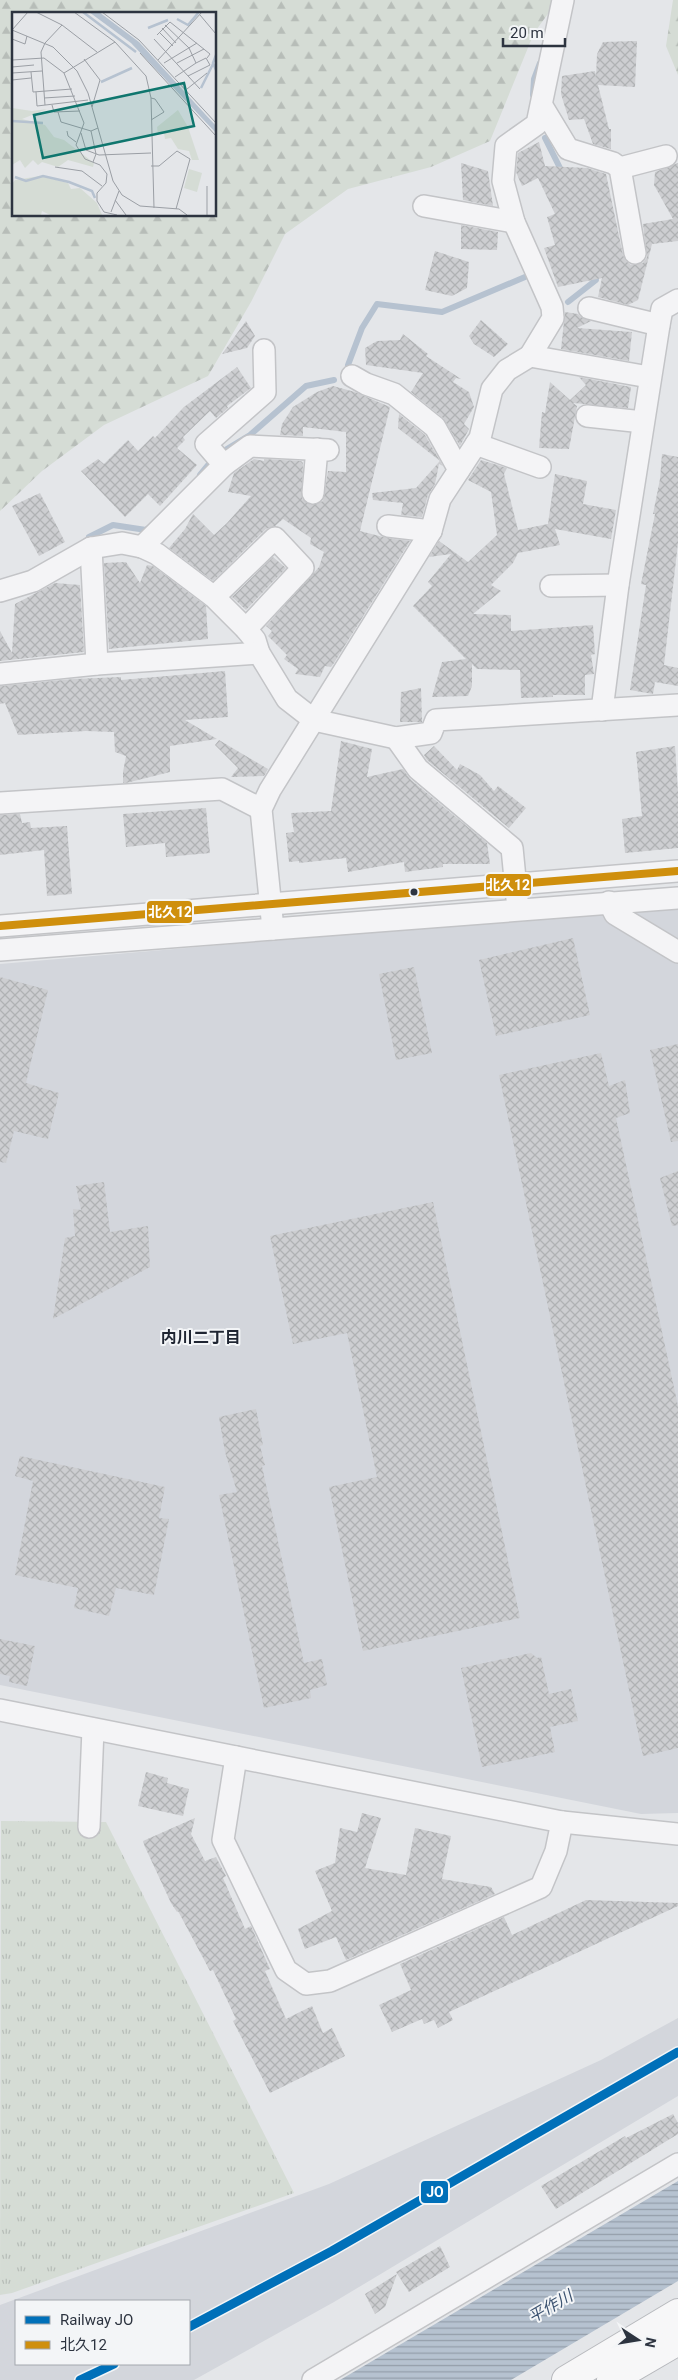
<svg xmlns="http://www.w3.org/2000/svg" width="678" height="2380" font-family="Roboto,'Noto Sans JP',sans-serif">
	<defs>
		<pattern id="forest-firs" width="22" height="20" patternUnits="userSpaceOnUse" patternTransform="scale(1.25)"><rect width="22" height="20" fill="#d5dcd5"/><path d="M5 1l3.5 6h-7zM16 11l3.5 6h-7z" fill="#b7bdb8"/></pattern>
		<pattern id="park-tufts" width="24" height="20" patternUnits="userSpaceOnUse" patternTransform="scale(1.25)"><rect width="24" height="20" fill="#d5dcd5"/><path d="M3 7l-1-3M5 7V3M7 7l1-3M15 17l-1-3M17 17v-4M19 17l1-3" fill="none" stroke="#b7bdb8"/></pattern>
		<pattern id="water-rules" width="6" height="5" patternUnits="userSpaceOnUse" patternTransform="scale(1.25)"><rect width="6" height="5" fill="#b6c2d0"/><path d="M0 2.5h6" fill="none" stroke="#949eaa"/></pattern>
		<pattern id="building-cross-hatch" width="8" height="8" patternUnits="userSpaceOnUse" patternTransform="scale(1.25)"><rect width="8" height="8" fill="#cdced1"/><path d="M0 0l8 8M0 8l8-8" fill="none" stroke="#b0b2b4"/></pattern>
	</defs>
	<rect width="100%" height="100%" fill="#e4e6e9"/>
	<g fill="#d3d6dc" fill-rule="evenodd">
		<path d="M678,906V1813L641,1814L0,1685V964Z"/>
		<path d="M678,2018V2096L334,2302L194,2380H0V2305L329,2184L601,2060ZM16,2301H189V2364H16Z"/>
	</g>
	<g fill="url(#forest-firs)" fill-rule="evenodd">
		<path d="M0,0H558L534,33L490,141L431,167L348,189L285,234L251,302L208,376L104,425L42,471L0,511ZM14,14H215V215H14Z"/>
		<path d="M673,0H678V75L666,46Z"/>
	</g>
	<path fill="url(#park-tufts)" d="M1,1821L106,1822L294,2193L12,2293L0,2295Z"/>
	<path fill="url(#water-rules)" d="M678,2181V2281L511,2380H340Z"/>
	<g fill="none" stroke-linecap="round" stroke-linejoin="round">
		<g stroke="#b6c2d0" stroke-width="6">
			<path d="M533,95L534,79L540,63"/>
			<path d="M545,138L562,172"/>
			<path d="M568,302L596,280L594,272"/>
			<path d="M348,365L362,328L377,304L442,312L525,277"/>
			<path d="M222,452L250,435L306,386L334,380"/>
			<path d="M200,475L209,464"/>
			<path d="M89,537L113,525L146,530L150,527"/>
		</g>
	</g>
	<g fill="url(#building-cross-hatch)">
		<path d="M637,41L635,87L598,85L609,129H611V149L593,144L584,119L569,120L561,94L562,76L595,71L596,77L597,54L603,42Z"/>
		<path d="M539,142L545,166L587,168L606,174L623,255L626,261L631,265L643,263L647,257L643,224L673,219L654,185L655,172L678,163V241L652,244L638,300L628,305L598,297L602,278L558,287L544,248L555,245L547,217L555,214L538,178L522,186L516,172L518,153Z"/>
		<path d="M461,163L488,171L493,206L463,200Z"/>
		<path d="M461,225L498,232L497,250L461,249Z"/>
		<path d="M435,251L469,262L467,288L452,296L425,290Z"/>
		<path d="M565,312L578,314L581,317L591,321L577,328L632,332L629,361L561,349Z"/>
		<path d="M481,320L508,344L494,357L474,344L469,336Z"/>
		<path d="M246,321L255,336L247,348L222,354Z"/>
		<path d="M403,334L428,354L426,356L461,379L456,378L453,382L469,392L474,407L464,424L469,429L460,446L443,418L411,392L423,373L366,365L365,348L377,341L400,340Z"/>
		<path d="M237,367L251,388L227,406L228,408L216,418L210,411L183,437L185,440L177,448L197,465L160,506L148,494L125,517L81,471L98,459L104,464L128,440L138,451L153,436L155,438L184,407Z"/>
		<path d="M579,377L631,387L628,408L573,403L577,406L569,449L539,448L542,412L545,413L550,382L570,400L586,385Z"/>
		<path d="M333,386L355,392L390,407L360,531L387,538L410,541L334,663L331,667L325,666L320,677L295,674L298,669L284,659L287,655L268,636L272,631L266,626L319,567L324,552L310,544L311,538L283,519L275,526L266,529L213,581L169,548L185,529L193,514L214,535L227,523L251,496L228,492L234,473L254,459L264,461V459L301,461L303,463L302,499L311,505L323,501L328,471L346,472V432L303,427V436L280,435L282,424L293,407L317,392Z"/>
		<path d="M399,414L425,435L440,461L398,428Z"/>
		<path d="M662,454L678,457V543L664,665L678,668V686L655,682L653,694L630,690L646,585L641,584L655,514H653L660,479Z"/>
		<path d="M481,460L507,468L504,474L518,530L548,524L555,474L587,481L583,504L616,510L611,539L555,529L560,545L518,553L513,563L491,585L501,591L473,614L511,615V631L593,625L595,654L591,655L594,674L585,675V695H553V697L521,698L520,670L477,669L472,664V686L468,696L432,697L442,662L466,659L413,606L432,586L428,582L451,554L429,557L439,541L468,562L497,535L491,492L468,480Z"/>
		<path d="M440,461L443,466L439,464L435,484L428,495L422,517L401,515L403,503L373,500L372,493L416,488Z"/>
		<path d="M40,493L65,542L39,556L12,506Z"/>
		<path d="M273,557L286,568L246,610L232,597Z"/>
		<path d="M126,562L140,583L147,565L153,566L206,606L208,639L109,649L104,563Z"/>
		<path d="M55,583L80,585L84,652L0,661V631L12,653L15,604Z"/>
		<path d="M225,671L228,717L185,720L217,739L170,746V772L126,783H123V772L126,756L115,752L114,732L86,731L18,735L5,703L0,704V686L74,679L121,677V680Z"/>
		<path d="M421,688L422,722H400L401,692Z"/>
		<path d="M219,740L268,769L264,776L231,777L238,768L215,745Z"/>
		<path d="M341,741L372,749L367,777L403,769L410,779L487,843L490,864H443V867L405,872L404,862L348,872L346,858L299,863V861L289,862L286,833L294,832L291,813L331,811Z"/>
		<path d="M434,746L457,770L460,764L480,775L494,791L498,786L526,808L509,828L427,760L424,755Z"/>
		<path d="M675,746L678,792V848L625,853L622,819L642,816L636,752Z"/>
		<path d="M206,808L210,853L166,857L165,843L126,847L123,814Z"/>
		<path d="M20,814L22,823L30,822L31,828L67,826L72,894L47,896L44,850L0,855V815Z"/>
		<path d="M573,938L590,1015L496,1036L479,960Z"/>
		<path d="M414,967L432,1053L396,1060L379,974Z"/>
		<path d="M0,977L48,990L26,1083L59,1093L48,1139L14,1131L6,1163L0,1162Z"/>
		<path d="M678,1044V1141L671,1142L650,1050Z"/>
		<path d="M601,1053L609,1086L625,1080L630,1113L616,1118L678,1406V1748L643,1756L499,1075Z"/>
		<path d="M678,1171V1225L672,1226L660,1178Z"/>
		<path d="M104,1182L110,1232L148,1226L150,1267L53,1319L65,1238L75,1236L73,1209L81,1210L76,1186Z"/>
		<path d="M433,1202L520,1618L363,1651L329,1487L377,1477L347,1333L293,1344L270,1236Z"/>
		<path d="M256,1409L263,1445L260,1446L265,1465L262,1466L304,1663L322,1659L327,1685L310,1690L311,1698L264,1708L219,1495L237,1492L225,1452L219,1417Z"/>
		<path d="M20,1456L165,1487L159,1518L169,1519L154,1595L116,1588L109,1616L74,1608L78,1588L15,1575L33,1481L15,1476Z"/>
		<path d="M0,1639L35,1646L27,1686L9,1682L10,1676L0,1674Z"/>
		<path d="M531,1653L537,1658L541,1657L549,1694L571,1689L578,1721L550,1727L555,1752L482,1767L461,1668Z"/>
		<path d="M146,1772L168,1778L167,1783L189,1789L183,1816L138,1806Z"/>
		<path d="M362,1813L381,1818L365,1868L406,1875L415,1828L451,1836L442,1879L491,1887L495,1894L346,1960L336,1937L305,1949L298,1929L332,1911L315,1871L335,1863L340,1828L357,1832Z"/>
		<path d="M195,1818L191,1834L205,1861L216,1857L226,1876L223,1878L245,1929L251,1926L270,1969L265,1971L286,2019L312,2006L323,2033L332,2028L345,2056L270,2093L233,2021L236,2019L213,1970L210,1971L178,1911L177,1912L171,1903L145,1847L143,1841Z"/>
		<path d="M586,1900L678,1903V1906L449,2012L453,2020L438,2028L434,2020L424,2024L422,2019L392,2032L379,2005L411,1990L400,1964L504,1917L512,1935Z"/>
		<path d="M673,2114L678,2123V2134L556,2209L541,2186L625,2136L626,2138Z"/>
		<path d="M440,2246L450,2267L409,2292L396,2272Z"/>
		<path d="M397,2274L385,2307L375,2314L365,2294Z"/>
	</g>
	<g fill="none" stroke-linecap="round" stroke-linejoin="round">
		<defs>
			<g id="minor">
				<path d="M542,106L568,149L613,163L620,168L635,253"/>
				<path d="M620,168L666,156"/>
				<path d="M424,206L514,222"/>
				<path d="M589,308L659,325"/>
				<path d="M530,356L553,318L552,307L514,222L503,181L506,146L537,124L563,0"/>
				<path d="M352,376L366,384L394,394L435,427L459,470"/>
				<path d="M587,416L643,422"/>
				<path d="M476,444L540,467"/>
				<path d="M224,465L206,444L265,392L264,350"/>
				<path d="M313,493L317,449"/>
				<path d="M388,526L431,531"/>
				<path d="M142,547L224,465L250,446L328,450"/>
				<path d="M91,548L97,664"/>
				<path d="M551,586L618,585"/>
				<path d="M0,591L33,581L91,548L122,543L142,547L157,554L214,597L246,629L255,640L259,653L287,699L314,720L396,738L431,733L436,720L678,705"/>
				<path d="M214,597L275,538L303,568L246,629"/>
				<path d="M0,674L97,664L259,653"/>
				<path d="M602,710L618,585L659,325L662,309L678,300"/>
				<path d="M396,738L418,769L512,848L517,899"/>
				<path d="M0,803L222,789L261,809"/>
				<path d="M609,902L615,914L678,952"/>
				<path d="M0,926L678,871"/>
				<path d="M273,929L261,809L270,790L431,531L440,499L480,438L492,389L507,370L530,356L649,377"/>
				<path d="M0,950L678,898"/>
				<path d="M0,1710L562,1822L678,1834"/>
				<path d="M236,1757L223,1840L286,1970L306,1984L330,1981L541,1887L556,1851L562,1822"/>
				<path d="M89,1827L93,1729"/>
				<path d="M313,2380L678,2164"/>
			</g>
			<g id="highway">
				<path d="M566,2380L678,2313"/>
				<path d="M611,2380L678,2341"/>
			</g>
		</defs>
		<use href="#minor" stroke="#c3c4c7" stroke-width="24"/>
		<use href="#highway" stroke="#b7b9bd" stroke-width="30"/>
		<use href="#minor" stroke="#f4f4f6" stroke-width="21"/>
		<use href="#highway" stroke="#f7f7f8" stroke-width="28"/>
		<defs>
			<path id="bus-1" d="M0,926L678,871"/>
		</defs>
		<use href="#bus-1" stroke="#f3f5f7" stroke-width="11"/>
		<use href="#bus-1" stroke="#cf8f0d" stroke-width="8"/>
		<defs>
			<g id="rail-1">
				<path d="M189,2327L332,2251L678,2052"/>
				<path d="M80,2380L114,2364"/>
			</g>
		</defs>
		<use href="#rail-1" stroke="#f3f5f7" stroke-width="12"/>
		<use href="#rail-1" stroke="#0070b9" stroke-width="9"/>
	</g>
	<circle fill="#2d3440" stroke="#f3f5f7" stroke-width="2" cx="414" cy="892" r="4.5"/>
	<g text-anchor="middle" stroke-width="4" stroke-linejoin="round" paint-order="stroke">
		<g font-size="16" font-weight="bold" fill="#1f2532" stroke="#f3f5f7">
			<text x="201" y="1343">内川二丁目</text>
		</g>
		<g font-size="16" font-style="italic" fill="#3b5270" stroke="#f3f5f7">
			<text transform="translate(550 2306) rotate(-30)" y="6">平作川</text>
		</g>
	</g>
	<g transform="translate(12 12)">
		<rect width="204" height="204" fill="#e4e6e9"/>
		<path d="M177,157L190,161L185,180L172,176Z" fill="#d5dcd5"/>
		<path d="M0,96L20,99L35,97L10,107L33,113L42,125L52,128L82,151L81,155L56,148L46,155L30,150L26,153L21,148L13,156L8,148L0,153ZM28,164L56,171L59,177L68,176L85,191L90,203H38L30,199L29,203H0V172L3,168Z" fill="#d5dcd5"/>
		<path d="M166,98L176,115L187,148H180L177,139L166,137L159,126L153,127L152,121L146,122L145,115Z" fill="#d5dcd5"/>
		<path d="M77,0H87L127,30L204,114V121L119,31Z" fill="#b6c2d0"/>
		<path fill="none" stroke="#b6c2d0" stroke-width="2.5" d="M71,0L124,40M165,7L176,13L187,0M136,16L156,8M204,43L201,51L204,58M89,70L120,56M189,76L201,52M0,109L31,111M3,165L14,169L31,164L57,170L80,179L83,186"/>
		<path fill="none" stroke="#9b9fa5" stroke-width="1" d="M24,0L50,13L85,40M62,0L103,30L134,64L139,86L142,196M90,0L127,28L204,111M188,3L204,22M153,13L177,36L184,51L194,46L198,53L176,64M150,16L164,31M0,18L41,35L65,59L76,81L101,169L110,183L128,194L167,197L175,203M0,18L16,0M147,20L161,34M145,23L158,10L198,42L195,46M0,27L13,32L15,24M142,27L188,77M103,30L52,61L72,111L64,133L73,147L88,153L95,162L94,171L85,181V189L92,200L105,203M128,41L204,124M72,47L88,68L80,95M0,48L32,46L52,61M146,48L190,0M152,51L185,31M165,51L192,37M0,55L22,53M19,60L21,80L60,77M0,61L30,59M163,65L184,51M0,68L19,66M175,77L195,61M24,80L25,94L76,88M32,86L63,84M139,86L143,87L152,100L139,108M33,93L29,40L33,31L50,13M40,93L42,100L68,99M46,100L49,110L79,119L86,116M55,119L56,124L64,130M79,119L84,142L81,150M69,121L74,138L87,143L139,141M139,154H147L165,139L178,147L164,197M43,155L70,159L90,174M103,188L114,203M99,200L107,179M195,203V174"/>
		<path fill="#0f766e" fill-opacity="0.15" stroke="#0f766e" stroke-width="2.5" d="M172,71L182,114L31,146L22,103Z"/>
		<rect width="204" height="204" fill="none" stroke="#2d3440" stroke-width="2.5"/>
	</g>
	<g stroke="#f3f5f7" stroke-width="2">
		<rect x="485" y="873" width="47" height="24" rx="5" fill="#cf8f0d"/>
		<rect x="146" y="900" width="47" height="24" rx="5" fill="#cf8f0d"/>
		<rect x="420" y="2180" width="29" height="24" rx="5" fill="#0070b9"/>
	</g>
	<g font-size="14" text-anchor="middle" font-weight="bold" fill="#fff">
		<text x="508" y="890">北久12</text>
		<text x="170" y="917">北久12</text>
		<text x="435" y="2197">JO</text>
	</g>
	<rect x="15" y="2300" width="175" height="65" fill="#f3f5f7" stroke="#a4a8ae"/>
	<rect x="25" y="2316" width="25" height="8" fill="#0070b9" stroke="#a4a8ae"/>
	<text x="60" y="2325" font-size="15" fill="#2d3440">Railway JO</text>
	<rect x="25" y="2341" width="25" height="8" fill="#cf8f0d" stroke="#a4a8ae"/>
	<text x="60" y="2350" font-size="15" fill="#2d3440">北久12</text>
	<g transform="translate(638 2340) rotate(102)" stroke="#f3f5f7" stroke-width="4" paint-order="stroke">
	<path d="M0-4L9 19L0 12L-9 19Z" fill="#2d3440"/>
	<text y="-8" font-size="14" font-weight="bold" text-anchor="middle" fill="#2d3440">N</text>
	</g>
	<path d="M503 38v8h62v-8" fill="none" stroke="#2d3440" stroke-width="2.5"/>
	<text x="510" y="38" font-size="15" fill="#2d3440" stroke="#f3f5f7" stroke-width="4" paint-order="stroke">20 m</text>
</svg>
